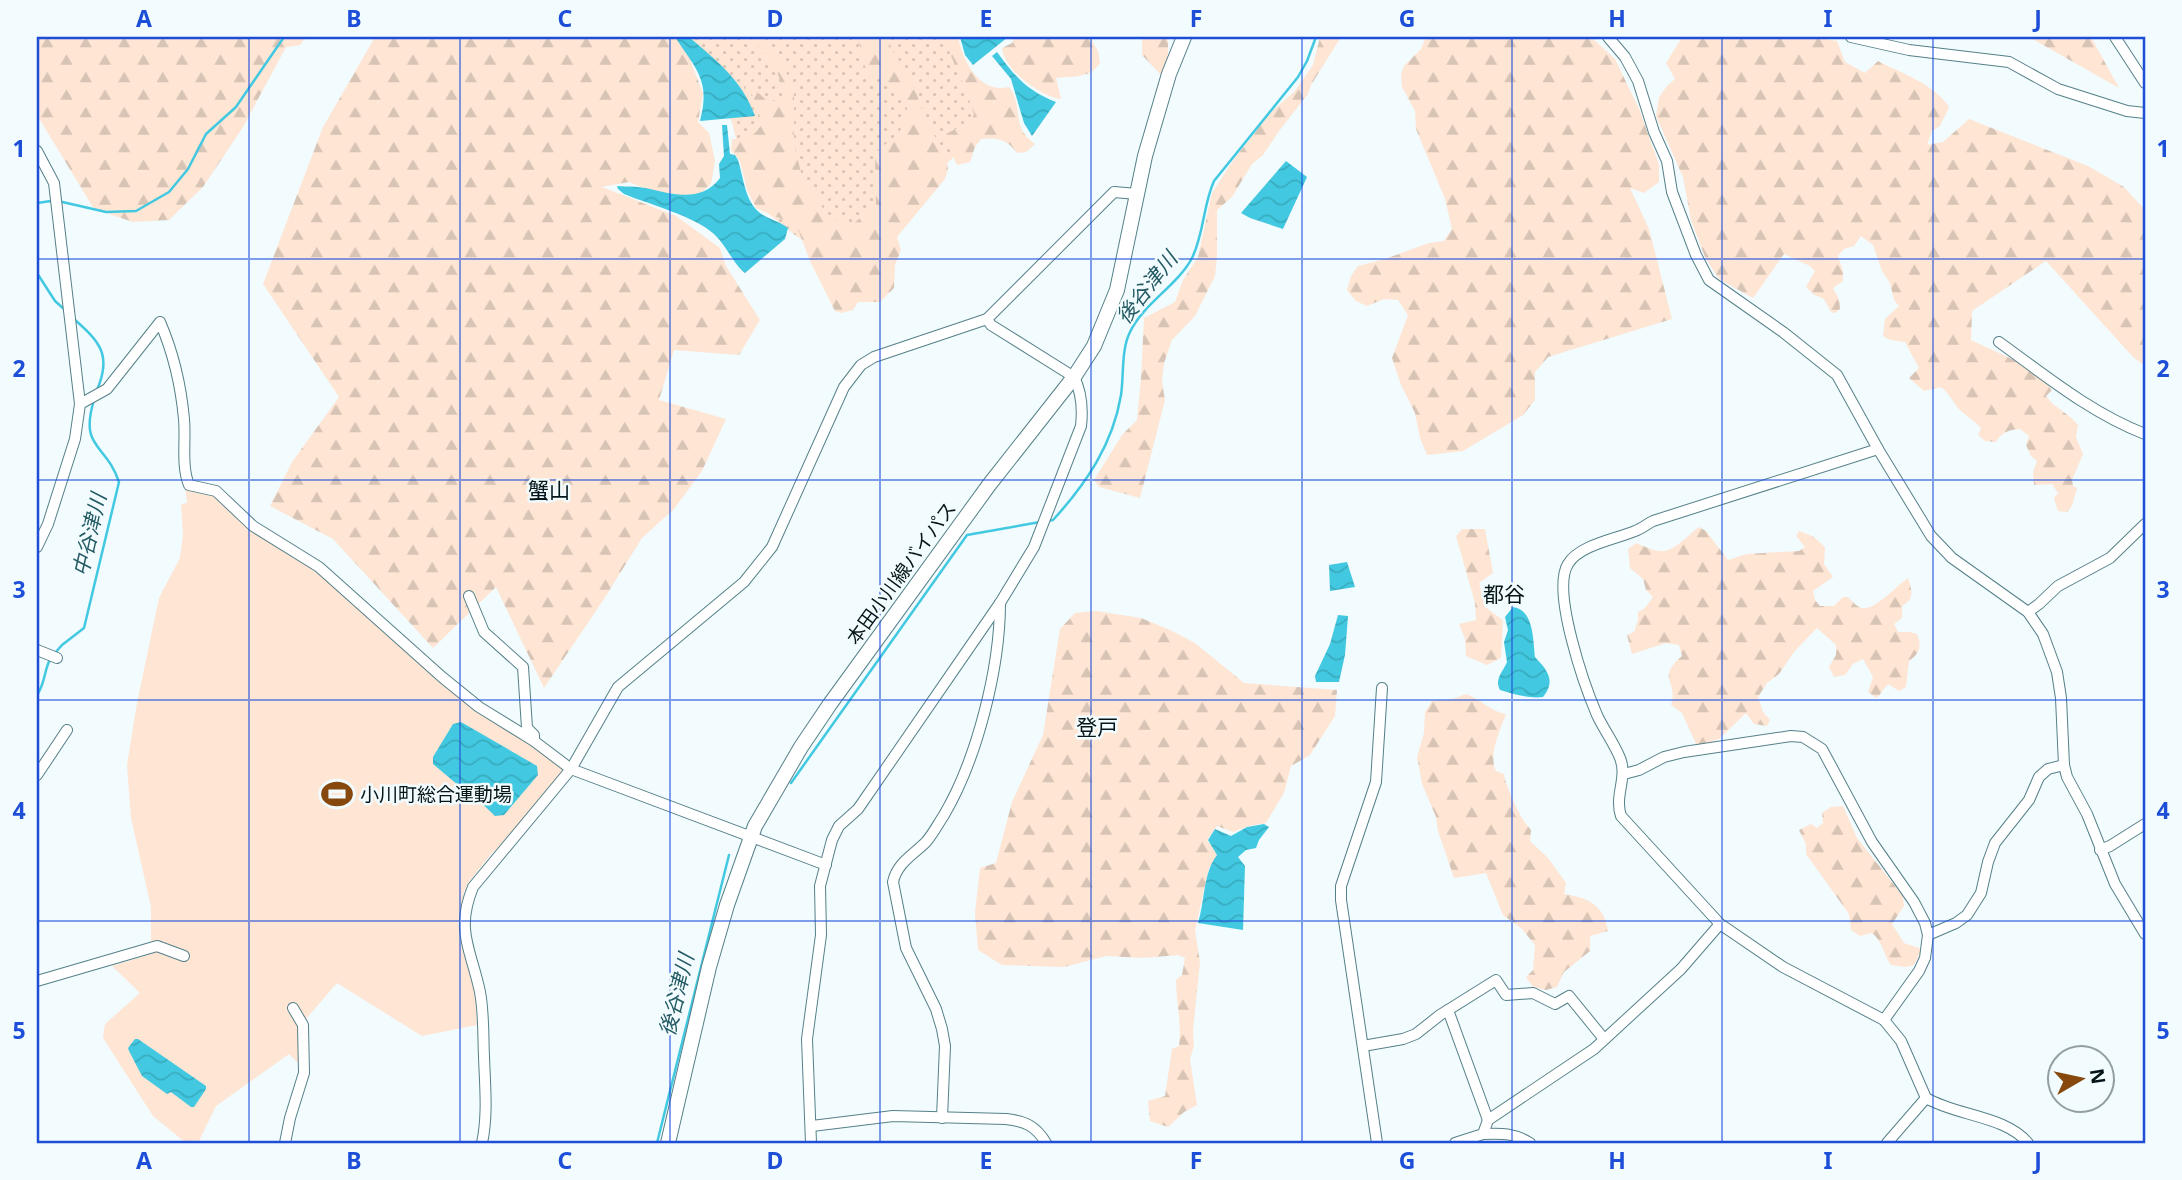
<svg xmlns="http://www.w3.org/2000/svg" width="2182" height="1180" font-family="'Noto Sans','Noto Sans JP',sans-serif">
	<defs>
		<pattern id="grass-dots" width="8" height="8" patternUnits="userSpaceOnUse" patternTransform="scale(1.75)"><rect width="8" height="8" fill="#fee5d4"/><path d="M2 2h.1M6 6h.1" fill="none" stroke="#d8c4b5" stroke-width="1.8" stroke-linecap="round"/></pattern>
		<pattern id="forest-firs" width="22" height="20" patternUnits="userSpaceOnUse" patternTransform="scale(1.75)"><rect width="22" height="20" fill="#fee5d4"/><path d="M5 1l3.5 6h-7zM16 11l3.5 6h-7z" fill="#d8c4b5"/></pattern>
		<pattern id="water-waves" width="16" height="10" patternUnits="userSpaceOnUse" patternTransform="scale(1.75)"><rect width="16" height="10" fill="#42c9e1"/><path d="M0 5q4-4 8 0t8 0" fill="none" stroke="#38acc0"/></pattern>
	</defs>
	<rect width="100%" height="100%" fill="#f2fbfd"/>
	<path fill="url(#grass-dots)" d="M665,37H955L985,128L890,216L846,270L795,235L754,202L741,161L732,122L697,66Z"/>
	<g fill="url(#forest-firs)">
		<path d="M37,37H306L300,45L286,47L243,127L203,187L169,220L133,222L94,209L37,115Z"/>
		<path d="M375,37H681L703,93L698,122L709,133L715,161L711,184L692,201L657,193L629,182L602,187L676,216L720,248L726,266L760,320L739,355L674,350L659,400L726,419L702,471L674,509L642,538L602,602L544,688L496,587L433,648L333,539L270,506L292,462L339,397L263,284L323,127Z"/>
		<path d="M750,37H761L780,61L794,87V145L804,184L816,196L826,214L840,221L854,223L876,205L875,153C882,146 894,139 899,132C911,115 910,95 893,85C886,80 873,78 868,73C863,66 863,48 856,37H888L892,50L913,81L920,105L934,135L946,154L948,169L945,179L897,237L901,250L895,265L894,288L880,302H858L853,310L841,313L835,311L810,261L799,232L791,223L756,208L747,190L740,161L731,150L732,139C744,140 757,136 762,123L753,96L745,88L748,84L765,99L785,103L779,77L771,59Z"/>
		<path d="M945,37H958C963,62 980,94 1009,87C1024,106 1010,127 1035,144L1026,152L1017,153C1008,140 997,137 981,139L975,147L970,162L957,165L950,150L946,134L969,122L974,115C967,88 952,64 945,37Z"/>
		<path d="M1015,37H1090L1098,51L1100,63C1089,79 1073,76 1056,78L1061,99C1040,96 1004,70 1002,48L1012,43Z"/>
		<path d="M1142,37H1168V71L1163,77L1142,55Z"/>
		<path d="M1320,37H1341L1311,85L1308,94L1279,131L1263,155L1252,164L1232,197L1217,210V256L1215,276L1195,316L1172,340L1164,363L1162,382L1165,400L1140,498L1099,487L1094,480L1122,435L1137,420L1141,378L1144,318L1175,302L1183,280L1198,257L1212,193L1234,159L1272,111L1294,92L1313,65Z"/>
		<path d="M1426,37H1591L1615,59L1640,111L1659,165V182L1644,193L1630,188L1649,229L1672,319L1548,357L1535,372V400L1523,415L1463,451L1427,455L1420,438L1415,413L1401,385L1392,358L1408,315L1398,300L1384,299L1367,306L1356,301L1347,290L1351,276L1358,266L1385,259L1429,243L1444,241L1452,229L1445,199L1416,129L1415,111L1402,87L1401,74L1404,66L1421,49Z"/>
		<path d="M1680,37H1815L1837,41L1845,62L1865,73L1878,61C1901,73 1934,84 1949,107L1940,126L1932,131L1927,145L1943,142L1969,119L2088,166L2124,187L2145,210V366L2133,357L2046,261L1972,311L1971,340C1999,354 2033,364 2052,390L2046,396C2054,408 2069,413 2078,425L2076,437L2083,454L2072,480L2073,486L2077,488L2072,506L2067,512L2058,511L2054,498L2058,493L2052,484L2034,485L2033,472L2037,461L2031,456L2026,445L2029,436L2020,429C2008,430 2002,432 1996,442L1985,441L1978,435L1981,428C1974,420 1966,416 1959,409C1952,401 1950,394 1941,387L1924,391L1909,378L1919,368L1905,342L1890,340L1883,336L1885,319L1899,306L1894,300L1890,283L1882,271L1873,245L1861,236L1854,246L1844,249L1838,256L1843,271V281L1833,288L1839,299L1840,309L1835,313L1831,312L1824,299L1813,294L1806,287L1815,271L1810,266L1784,254L1753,298L1719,279L1705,257L1691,220L1683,177L1656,116L1659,97L1667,86L1675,79L1666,63L1681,39Z"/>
		<path d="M2029,37H2091L2119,88Z"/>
		<path d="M1699,527L1706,531L1728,560L1747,554L1799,551L1805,547L1796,536L1799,531L1814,537L1825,547L1824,564L1833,577L1813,591L1815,600L1820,606H1834L1843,597H1848C1851,600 1856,606 1861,608C1874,612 1897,585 1908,578C1912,590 1915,599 1902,606V618L1894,624L1898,632H1909L1917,634C1922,647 1920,653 1909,661L1906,687L1899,691L1888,684L1877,698L1868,692L1873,677L1863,659L1853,664L1845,675L1834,677L1829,667L1836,655V645L1817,628L1794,652L1779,674L1767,683L1758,697L1763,712L1770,720L1767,726L1754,724L1746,713L1719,739L1697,746L1682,713L1671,705C1679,680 1655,679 1682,656L1679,645L1666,643L1632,654L1627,635L1634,632L1638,620V612L1645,608L1653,597L1646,590L1643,579L1630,568L1628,549L1636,543C1643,546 1652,550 1659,551C1674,553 1689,534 1699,527Z"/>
		<path d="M1462,529H1485L1493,573L1479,583L1485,607L1503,620L1501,658L1487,665L1466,656L1465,639L1459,624L1476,620L1475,603L1456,536Z"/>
		<path d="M1096,611L1141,618L1170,630L1195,643L1244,683L1337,690L1335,716L1310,755L1291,766L1284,793L1266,823L1249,826L1233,832L1217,826L1207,840L1218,855L1209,868L1195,930L1200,962L1193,1030L1194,1046L1190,1059L1197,1105L1184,1112L1168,1127L1150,1121L1148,1101L1165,1096L1172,1049L1179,1046C1182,1023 1176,1003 1176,980L1182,975L1185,958L1178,955L1144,958L1106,956L1064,967L1002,965L978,950L975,913L980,868L996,863L1012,802L1043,735L1060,629L1075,613Z"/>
		<path d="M1466,694C1481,699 1491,712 1506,714C1500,731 1488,754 1496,771L1504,774C1506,788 1521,820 1531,830L1530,841L1548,858L1566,883L1564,894C1589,898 1604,905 1608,931L1590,936V951L1564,972L1557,987L1546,990L1533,987L1526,977L1533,970L1535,945L1522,929L1503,915L1486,873L1454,878L1438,831L1436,817L1422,784L1417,757L1424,733L1425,712L1432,701L1453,699Z"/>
		<path d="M1843,806L1857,838L1903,896L1904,906L1892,924L1904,943L1922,949L1914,965L1906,967L1891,965C1884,955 1881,939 1872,933L1860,936L1851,930L1849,914L1806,854V844L1799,830L1811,824L1817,828L1823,823L1822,813L1831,807Z"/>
	</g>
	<path fill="#fee5d4" d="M185,486L215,493L313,567L565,771L507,840L493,852L468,883L464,892L458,923L460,939L475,993L477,1025L422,1036L337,983L300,1026V1065L289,1054L216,1106L198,1143H186L153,1116L103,1038L105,1024L140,993L112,966L148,955L151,940V907L131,818L127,765L137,703L159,598L180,558L183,534L181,504L187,503Z"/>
	<g fill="url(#water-waves)">
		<path d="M675,37H689C717,61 742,80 755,116L700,121C711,81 696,69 675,37Z"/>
		<path d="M960,37H1008L973,65L965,55Z"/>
		<path d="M997,52C1015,77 1028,91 1056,102L1032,136L1024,123L1011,79L992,56Z"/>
		<path d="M722,125H727L730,154L735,155L738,160C744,179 745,204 763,215C771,220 781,222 788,228L785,239L745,273C734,265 726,245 714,234C694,216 651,205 624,194L618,189L617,186C628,187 639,186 650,189C675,195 702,202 720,178L719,164L724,156Z"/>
		<path d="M1286,161L1307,177L1283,229L1250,218L1241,213Z"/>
		<path d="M1347,562L1355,587L1330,591L1329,565Z"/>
		<path d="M1513,607C1534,610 1533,640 1535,657C1546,669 1557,680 1543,697C1529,699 1513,694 1500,690C1494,679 1503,672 1507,662L1504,642L1508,630L1505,617Z"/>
		<path d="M1338,615L1348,616L1345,655L1339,682H1316L1315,676L1330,644Z"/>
		<path d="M461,722L537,766L538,775L504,815L495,816L468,790L465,791L433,764V757L453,724Z"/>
		<path d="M1264,824L1269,827L1259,840L1256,848L1246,850L1238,857L1245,866L1243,930L1198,923C1205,901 1203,873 1217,855L1208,840L1215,829L1231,836L1247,827Z"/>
		<path d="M135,1039H138L206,1086V1089L194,1107H191L171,1092L167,1094L142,1076L129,1051L128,1048Z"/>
	</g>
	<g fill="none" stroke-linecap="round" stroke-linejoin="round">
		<g stroke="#42c9e1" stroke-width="2.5">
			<path d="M58,201L106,212L136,211L169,192L188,169L206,134L236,107L284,37"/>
			<path d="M37,203L51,201"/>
			<path d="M37,273L55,301L64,309"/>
			<path d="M74,319C100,342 112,355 97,390"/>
			<path d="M1047,521L1053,520C1086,484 1113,444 1121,395C1124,375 1121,350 1130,332C1143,304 1178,285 1192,258C1204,234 1203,205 1214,181L1298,77L1307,61L1316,37"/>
			<path d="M55,653L62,645L84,628L119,482C106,443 79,449 94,400"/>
			<path d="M37,695C46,682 44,668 51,658"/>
			<path d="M791,783L967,535L1040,522"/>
			<path d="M657,1143L729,855"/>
		</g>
		<defs>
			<g id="street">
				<path d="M1608,37L1625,57L1638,81L1654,132L1667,161L1672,192L1696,255L1709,280L1783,332L1837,375L1878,449L1931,536L1952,558L2028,612L2043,634L2057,672L2061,698L2064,765L2067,777L2087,814L2115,884L2145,934"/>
				<path d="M1851,37L1909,50L2009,62L2058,89L2127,111L2145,113"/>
				<path d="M2115,37L2145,83"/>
				<path d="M37,151L54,183L80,404L75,439L48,524L37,547"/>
				<path d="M1999,342C2046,376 2091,413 2145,434"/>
				<path d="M80,404L107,389L160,322C173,352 181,386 184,419C186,440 181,466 189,485L216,491L253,526L319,567L442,677L479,707L534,741L571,769L826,865"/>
				<path d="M1878,449L1653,521C1647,524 1641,529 1635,531C1616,539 1579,545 1568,564C1551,591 1585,687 1597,715C1604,730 1614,743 1620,758C1628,778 1614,795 1621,816L1720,924L1783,967L1884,1020L1901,1041L1926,1098C1957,1116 2006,1116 2028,1143"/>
				<path d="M469,596L484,632L523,667L527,728L534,735V741"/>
				<path d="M2028,612L2039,604L2058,586L2110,558L2145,524"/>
				<path d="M37,650L57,658"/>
				<path d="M1624,774L1639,770L1664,757L1684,752L1791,736L1803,737L1822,749L1872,842L1914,902L1925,923L1928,935L1925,958L1919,971L1884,1020"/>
				<path d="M37,775L67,730"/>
				<path d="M2100,850L2110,846L2145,824"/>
				<path d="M1928,935L1956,923L1967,915L1981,893L1988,862L1995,843L2029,800L2039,777L2048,769L2064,765"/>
				<path d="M37,981L157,946L184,956"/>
				<path d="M1448,1010L1488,1120"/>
				<path d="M1363,1046L1403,1039L1416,1034L1440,1015L1496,980L1506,995L1533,993L1555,1004L1569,996L1604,1039"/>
				<path d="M942,1118L945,1046L942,1029L936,1009L906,948L893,882C897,863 913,855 926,842C933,834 938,824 944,815C977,759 1000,668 1000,603"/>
				<path d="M812,1126L893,1116L1006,1119C1025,1121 1036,1126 1046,1143"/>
				<path d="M1483,1134C1501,1133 1514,1133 1530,1143"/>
				<path d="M285,1143L290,1118L304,1073L303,1025L293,1008"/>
				<path d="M482,1143C488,1115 485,1086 484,1057C483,1036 484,1013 480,992C471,949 455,931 473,887L571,769L618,687L744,582L772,547L844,387L861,365L874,357L987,319L1114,192L1137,194"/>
				<path d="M811,1143L807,1039L821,935L820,886L832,840L839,826L858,809L1000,603L1034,547L1081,426C1083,408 1082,393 1074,377L991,325L987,319"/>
				<path d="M1377,1143L1341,900V886L1376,782L1382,688"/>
				<path d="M1455,1143L1483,1134L1488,1120L1594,1049L1681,969L1720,924"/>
				<path d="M1887,1143L1926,1098"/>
			</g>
			<path id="secondary" d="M668,1143L709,967L727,905L755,826L801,747L830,704L989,485L1074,377L1094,346L1117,290L1145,156L1169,74L1184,37"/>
		</defs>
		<use href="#street" stroke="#558089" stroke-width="12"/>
		<use href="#secondary" stroke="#558089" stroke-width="16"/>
		<use href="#street" stroke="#fff" stroke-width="10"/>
		<use href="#secondary" stroke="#fff" stroke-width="14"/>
	</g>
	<path fill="none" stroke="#1d4ed8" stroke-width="2" stroke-opacity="0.55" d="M249,37V1143M460,37V1143M670,37V1143M880,37V1143M1091,37V1143M1302,37V1143M1512,37V1143M1722,37V1143M1933,37V1143M37,259H2145M37,480H2145M37,700H2145M37,921H2145"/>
	<defs>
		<symbol id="stadium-bare" viewBox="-9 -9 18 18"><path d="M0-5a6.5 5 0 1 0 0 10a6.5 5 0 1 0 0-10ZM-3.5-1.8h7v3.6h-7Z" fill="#86480c" stroke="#f2fbfd" stroke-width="2.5" paint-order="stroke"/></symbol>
	</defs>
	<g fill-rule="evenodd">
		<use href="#stadium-bare" x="315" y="772" width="44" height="44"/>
	</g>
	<g text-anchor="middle" stroke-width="5" stroke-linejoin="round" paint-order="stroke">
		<g font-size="19" fill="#051519" stroke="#f2fbfd">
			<text transform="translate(901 573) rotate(-54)" y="7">本田小川線バイパス</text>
		</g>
		<g font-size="19" fill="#051519" stroke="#f2fbfd" text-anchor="start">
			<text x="360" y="801">小川町総合運動場</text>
		</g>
		<g font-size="21" font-style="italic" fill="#235a64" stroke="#f2fbfd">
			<text transform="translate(1147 288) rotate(-52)" y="7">後谷津川</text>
			<text transform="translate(90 535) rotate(-77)" y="7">中谷津川</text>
			<text transform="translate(677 995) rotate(-76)" y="7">後谷津川</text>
		</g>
		<g font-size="21" fill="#051519" stroke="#f2fbfd">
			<text x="549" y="498">蟹山</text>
			<text x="1504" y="602">都谷</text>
			<text x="1097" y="735">登戸</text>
		</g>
	</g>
	<rect width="2182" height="1180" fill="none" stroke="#f2fbfd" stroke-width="77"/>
	<g transform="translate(2081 1079) rotate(81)"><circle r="33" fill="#f2fbfd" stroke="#939fa2" stroke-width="2"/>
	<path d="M0-5L12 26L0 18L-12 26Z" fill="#86480c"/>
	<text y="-10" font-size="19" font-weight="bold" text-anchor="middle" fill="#051519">N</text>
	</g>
	<rect x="38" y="38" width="2106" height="1104" fill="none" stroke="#1d4ed8" stroke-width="2.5"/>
	<g font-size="23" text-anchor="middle" font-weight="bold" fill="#1d4ed8">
		<text x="144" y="27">A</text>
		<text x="354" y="27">B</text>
		<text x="565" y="27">C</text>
		<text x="775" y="27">D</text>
		<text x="986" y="27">E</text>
		<text x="1196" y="27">F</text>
		<text x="1407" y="27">G</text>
		<text x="1617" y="27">H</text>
		<text x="1828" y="27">I</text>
		<text x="2038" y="27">J</text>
		<text x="19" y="157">1</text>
		<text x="2163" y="157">1</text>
		<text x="19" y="377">2</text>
		<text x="2163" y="377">2</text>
		<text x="19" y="598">3</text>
		<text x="2163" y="598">3</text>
		<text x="19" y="819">4</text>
		<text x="2163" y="819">4</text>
		<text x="19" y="1039">5</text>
		<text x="2163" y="1039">5</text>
		<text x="144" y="1169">A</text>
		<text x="354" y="1169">B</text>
		<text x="565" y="1169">C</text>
		<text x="775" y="1169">D</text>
		<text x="986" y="1169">E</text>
		<text x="1196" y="1169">F</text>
		<text x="1407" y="1169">G</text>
		<text x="1617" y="1169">H</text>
		<text x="1828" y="1169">I</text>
		<text x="2038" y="1169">J</text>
	</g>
</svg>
